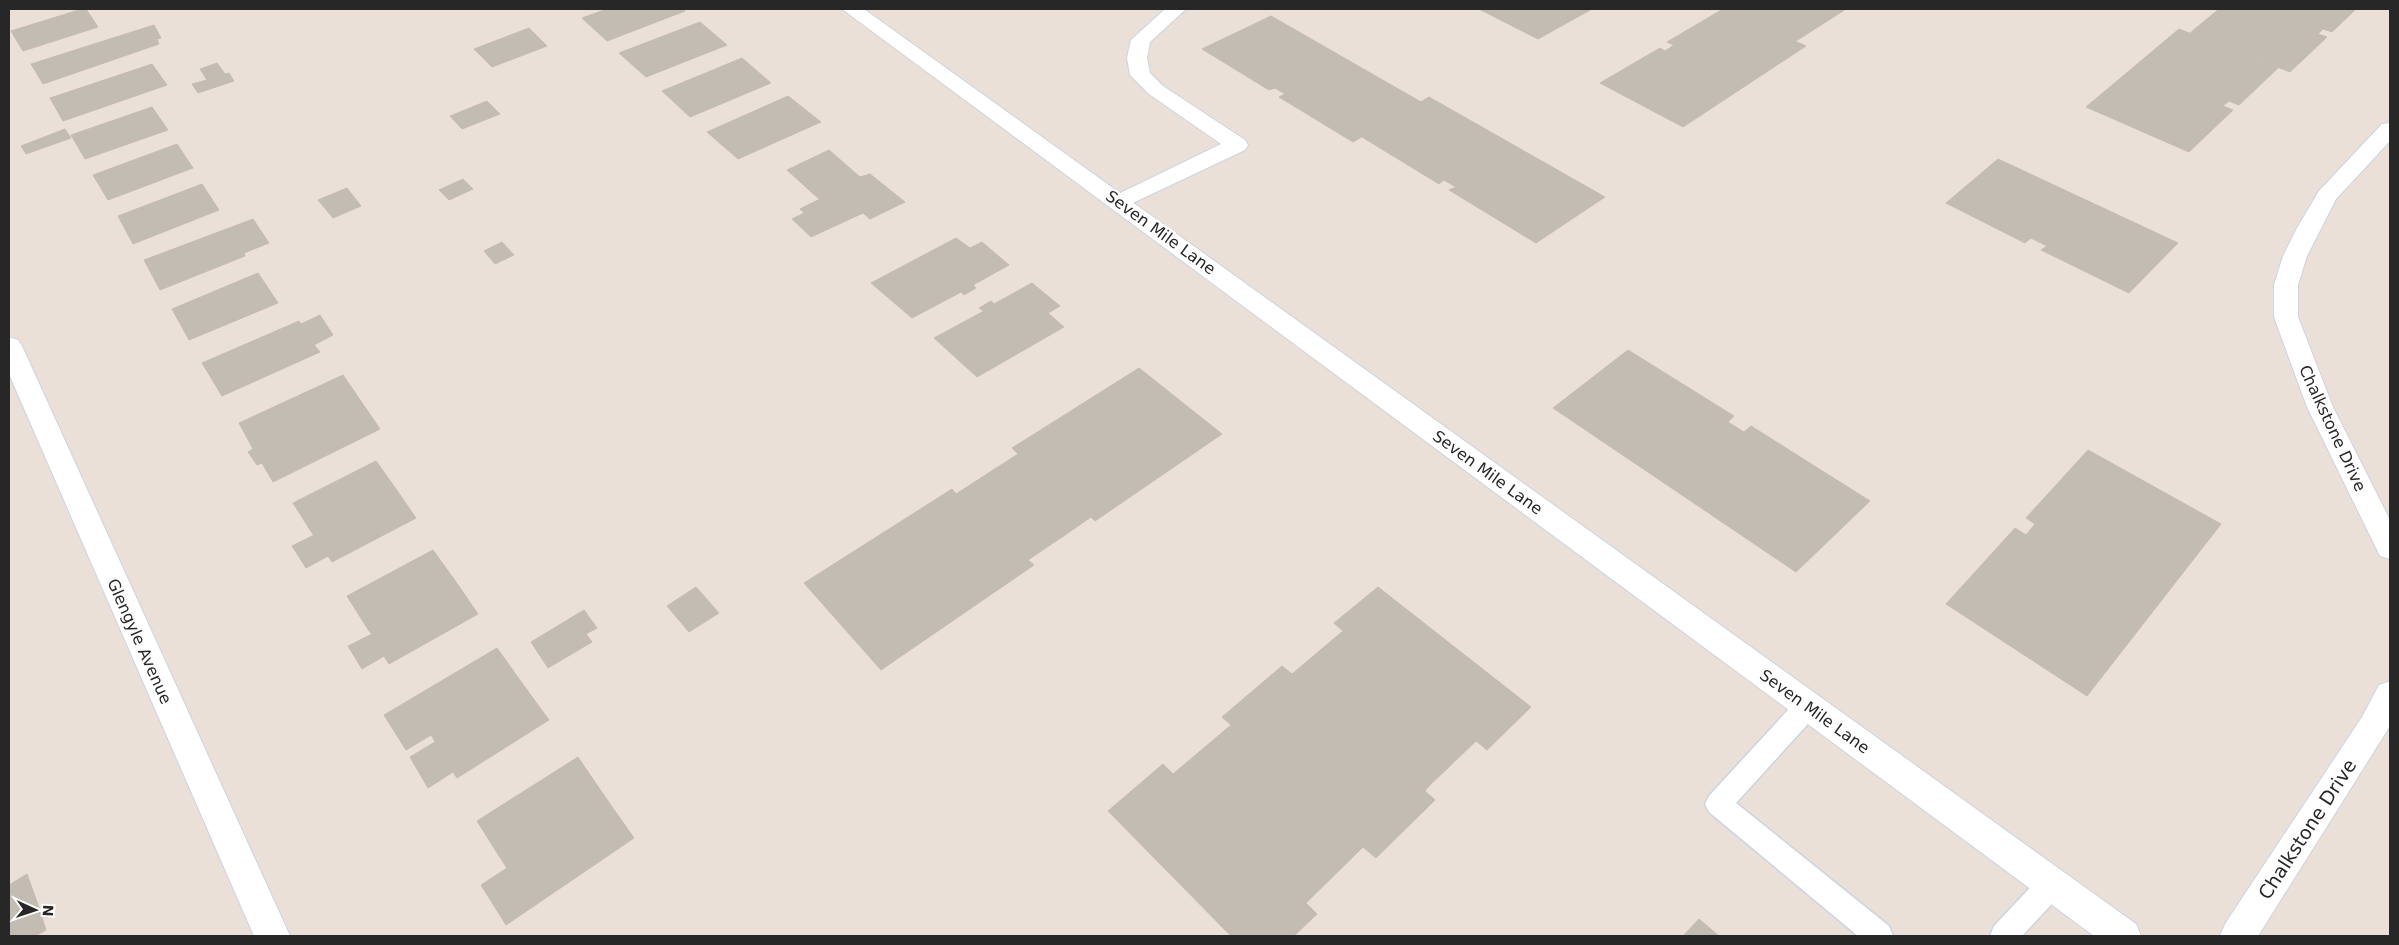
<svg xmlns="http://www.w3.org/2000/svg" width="2399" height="945" font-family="'DejaVu Sans',sans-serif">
	<rect width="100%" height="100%" fill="#ebe0d7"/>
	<g fill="#c2bcb3" stroke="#c6bcb1">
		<path d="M82,9H86L98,27L23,51L11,31Z"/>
		<path d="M607,9H683L685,11L607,41L582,18Z"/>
		<path d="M1479,9H1592L1538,39Z"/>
		<path d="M1723,9L1806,46L1683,127L1600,83L1660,48L1665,51L1674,45L1667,42Z"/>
		<path d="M1723,9H1846L1796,41Z"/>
		<path d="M2219,9H2356L2332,32L2323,29L2318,34L2327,37L2290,72L2190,33Z"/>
		<path d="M1271,16L1421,102L1353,142L1279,97L1285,94L1275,88L1269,90L1202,49Z"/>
		<path d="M700,22L727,45L646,77L619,53Z"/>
		<path d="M154,25L161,38L157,39L159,44L43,84L31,64Z"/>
		<path d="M529,28L547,46L492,67L474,49Z"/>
		<path d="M2179,29L2278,68L2239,105L2229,101L2223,106L2233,110L2189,152L2086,107Z"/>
		<path d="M742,58L771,83L690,117L662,91Z"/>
		<path d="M217,63L225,74L229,73L234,81L198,93L192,84L207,80L200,69Z"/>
		<path d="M152,64L167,85L63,121L50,98Z"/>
		<path d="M788,96L821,122L738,159L707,132Z"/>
		<path d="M1429,97L1605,197L1536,243L1449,190L1456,187L1444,180L1439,184L1362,137Z"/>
		<path d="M487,101L500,114L462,129L450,116Z"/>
		<path d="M152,107L168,130L85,159L71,135Z"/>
		<path d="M65,129L71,138L26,154L21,146Z"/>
		<path d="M177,144L193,168L108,200L93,175Z"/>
		<path d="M829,150L860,177L870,174L819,199L787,170Z"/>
		<path d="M1998,159L2178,243L2129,293L2041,250L2047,246L2031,238L2025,243L1946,203Z"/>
		<path d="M870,174L905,202L870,219L863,213L811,237L792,219L804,213L800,209Z"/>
		<path d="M463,179L473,189L449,200L439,190Z"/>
		<path d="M202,184L219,210L133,244L118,216Z"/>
		<path d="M347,188L361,206L333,218L318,200Z"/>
		<path d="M253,219L269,243L244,253L245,256L160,290L144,260Z"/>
		<path d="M956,238L970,248L982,242L1009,265L973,285L976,288L964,295L961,292L912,318L871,283Z"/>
		<path d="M502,242L514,255L495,264L484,251Z"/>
		<path d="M258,273L278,303L189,340L172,309Z"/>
		<path d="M1032,283L1060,306L1048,313L1064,327L977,377L934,338L984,311L979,308L991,301L994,304Z"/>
		<path d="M320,315L333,335L314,345L320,352L222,396L202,363L299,321L301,324Z"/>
		<path d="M1628,350L1734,416L1728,422L1744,432L1751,426L1870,501L1796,572L1553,408Z"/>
		<path d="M1139,368L1222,434L1095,521L1091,517L1065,535L1028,560L1034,565L881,670L804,583L952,489L956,494L1018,454L1012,448Z"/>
		<path d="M343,375L380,429L273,482L262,463L257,465L248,452L253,449L239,423Z"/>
		<path d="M2088,450L2221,524L2087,696L1946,604L2015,528L2026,535L2035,524L2026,518Z"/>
		<path d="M376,461L396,489L312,533L293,503Z"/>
		<path d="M396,489L416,518L332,562L328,556L306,568L292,546L314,535L312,533Z"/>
		<path d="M433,550L456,582L369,631L347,596Z"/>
		<path d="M456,582L478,614L389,664L384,656L362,669L348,646L372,634L369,631Z"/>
		<path d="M696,587L719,613L689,632L667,606Z"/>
		<path d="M1378,587L1531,707L1487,750L1476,741L1428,787L1425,791L1435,800L1376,858L1363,847L1306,903L1317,914L1294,936H1231L1108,811L1163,764L1173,774L1231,725L1222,717L1282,666L1292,674L1343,631L1334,623Z"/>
		<path d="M584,610L597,628L586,634L592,642L548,668L531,642Z"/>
		<path d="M497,648L522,683L433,738L431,735L406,750L384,715Z"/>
		<path d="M522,683L549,720L457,778L453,772L428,788L410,757L435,742L433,738Z"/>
		<path d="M578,757L601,791L501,859L477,821Z"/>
		<path d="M601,791L634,838L506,925L481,885L507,868L501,859Z"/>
		<path d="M27,874L37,902L9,918V885Z"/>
		<path d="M37,902L46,930L35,936H9V918Z"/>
		<path d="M1699,919L1719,936H1683Z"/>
	</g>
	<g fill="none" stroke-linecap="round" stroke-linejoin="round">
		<defs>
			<g id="service">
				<path d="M1808,695L1817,698L1820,706L1817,714L1736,803L1889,926L1893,936H1858L1709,812L1705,804L1709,796L1799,698Z"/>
				<path d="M2052,871L2062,875L2065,884L2062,893L2022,936H1990L1994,926L2042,875Z"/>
			</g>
			<g id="minor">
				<path d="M1165,9H1186L1150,42L1147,58L1150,73L1163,86L1245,140L1248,145L1245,150L1120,209L1112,207L1109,202L1112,197L1221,144L1149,94L1130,75L1127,58L1131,40Z"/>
				<path d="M2390,123V141L2336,199L2307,256L2298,285V317L2333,407L2390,520V559L2380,556L2307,407L2274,317V285L2283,256L2297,228L2319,191L2382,124Z"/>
				<path d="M9,337L18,340L22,346L290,936H254L9,374Z"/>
				<path d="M2390,681V726L2258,936H2220L2225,924L2362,717L2379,685Z"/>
			</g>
			<path id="tertiary" d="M842,9H864L2136,924L2141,936H2094Z"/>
		</defs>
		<use href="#service" stroke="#ccd3e1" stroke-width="3"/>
		<use href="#minor" stroke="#ccd3e1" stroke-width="2"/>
		<use href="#tertiary" stroke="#ccd3e1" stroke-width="2"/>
		<use href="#service" fill="#fff" fill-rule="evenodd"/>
		<use href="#minor" fill="#fff" fill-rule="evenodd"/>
		<use href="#tertiary" fill="#fff" fill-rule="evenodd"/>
	</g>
	<g text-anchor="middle" stroke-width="5" stroke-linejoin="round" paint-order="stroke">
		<g font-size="16" fill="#272727" stroke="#fff">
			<text transform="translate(1161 232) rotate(36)" y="6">Seven Mile Lane</text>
			<text transform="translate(2333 428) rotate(65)" y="6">Chalkstone Drive</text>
			<text transform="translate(1488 472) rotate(36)" y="6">Seven Mile Lane</text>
			<text transform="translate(140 641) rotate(66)" y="6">Glengyle Avenue</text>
			<text transform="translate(1815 711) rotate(36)" y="6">Seven Mile Lane</text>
		</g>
		<g font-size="19" fill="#272727" stroke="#fff">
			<text transform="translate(2307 829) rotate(-57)" y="7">Chalkstone Drive</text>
		</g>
	</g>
	<rect width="2399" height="945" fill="none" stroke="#272727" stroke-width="20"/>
	<g transform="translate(35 910) rotate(93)" stroke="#ffffff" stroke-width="4" paint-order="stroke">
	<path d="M0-4L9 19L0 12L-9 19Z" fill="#272727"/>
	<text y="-8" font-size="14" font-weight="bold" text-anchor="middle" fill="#272727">N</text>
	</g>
</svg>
